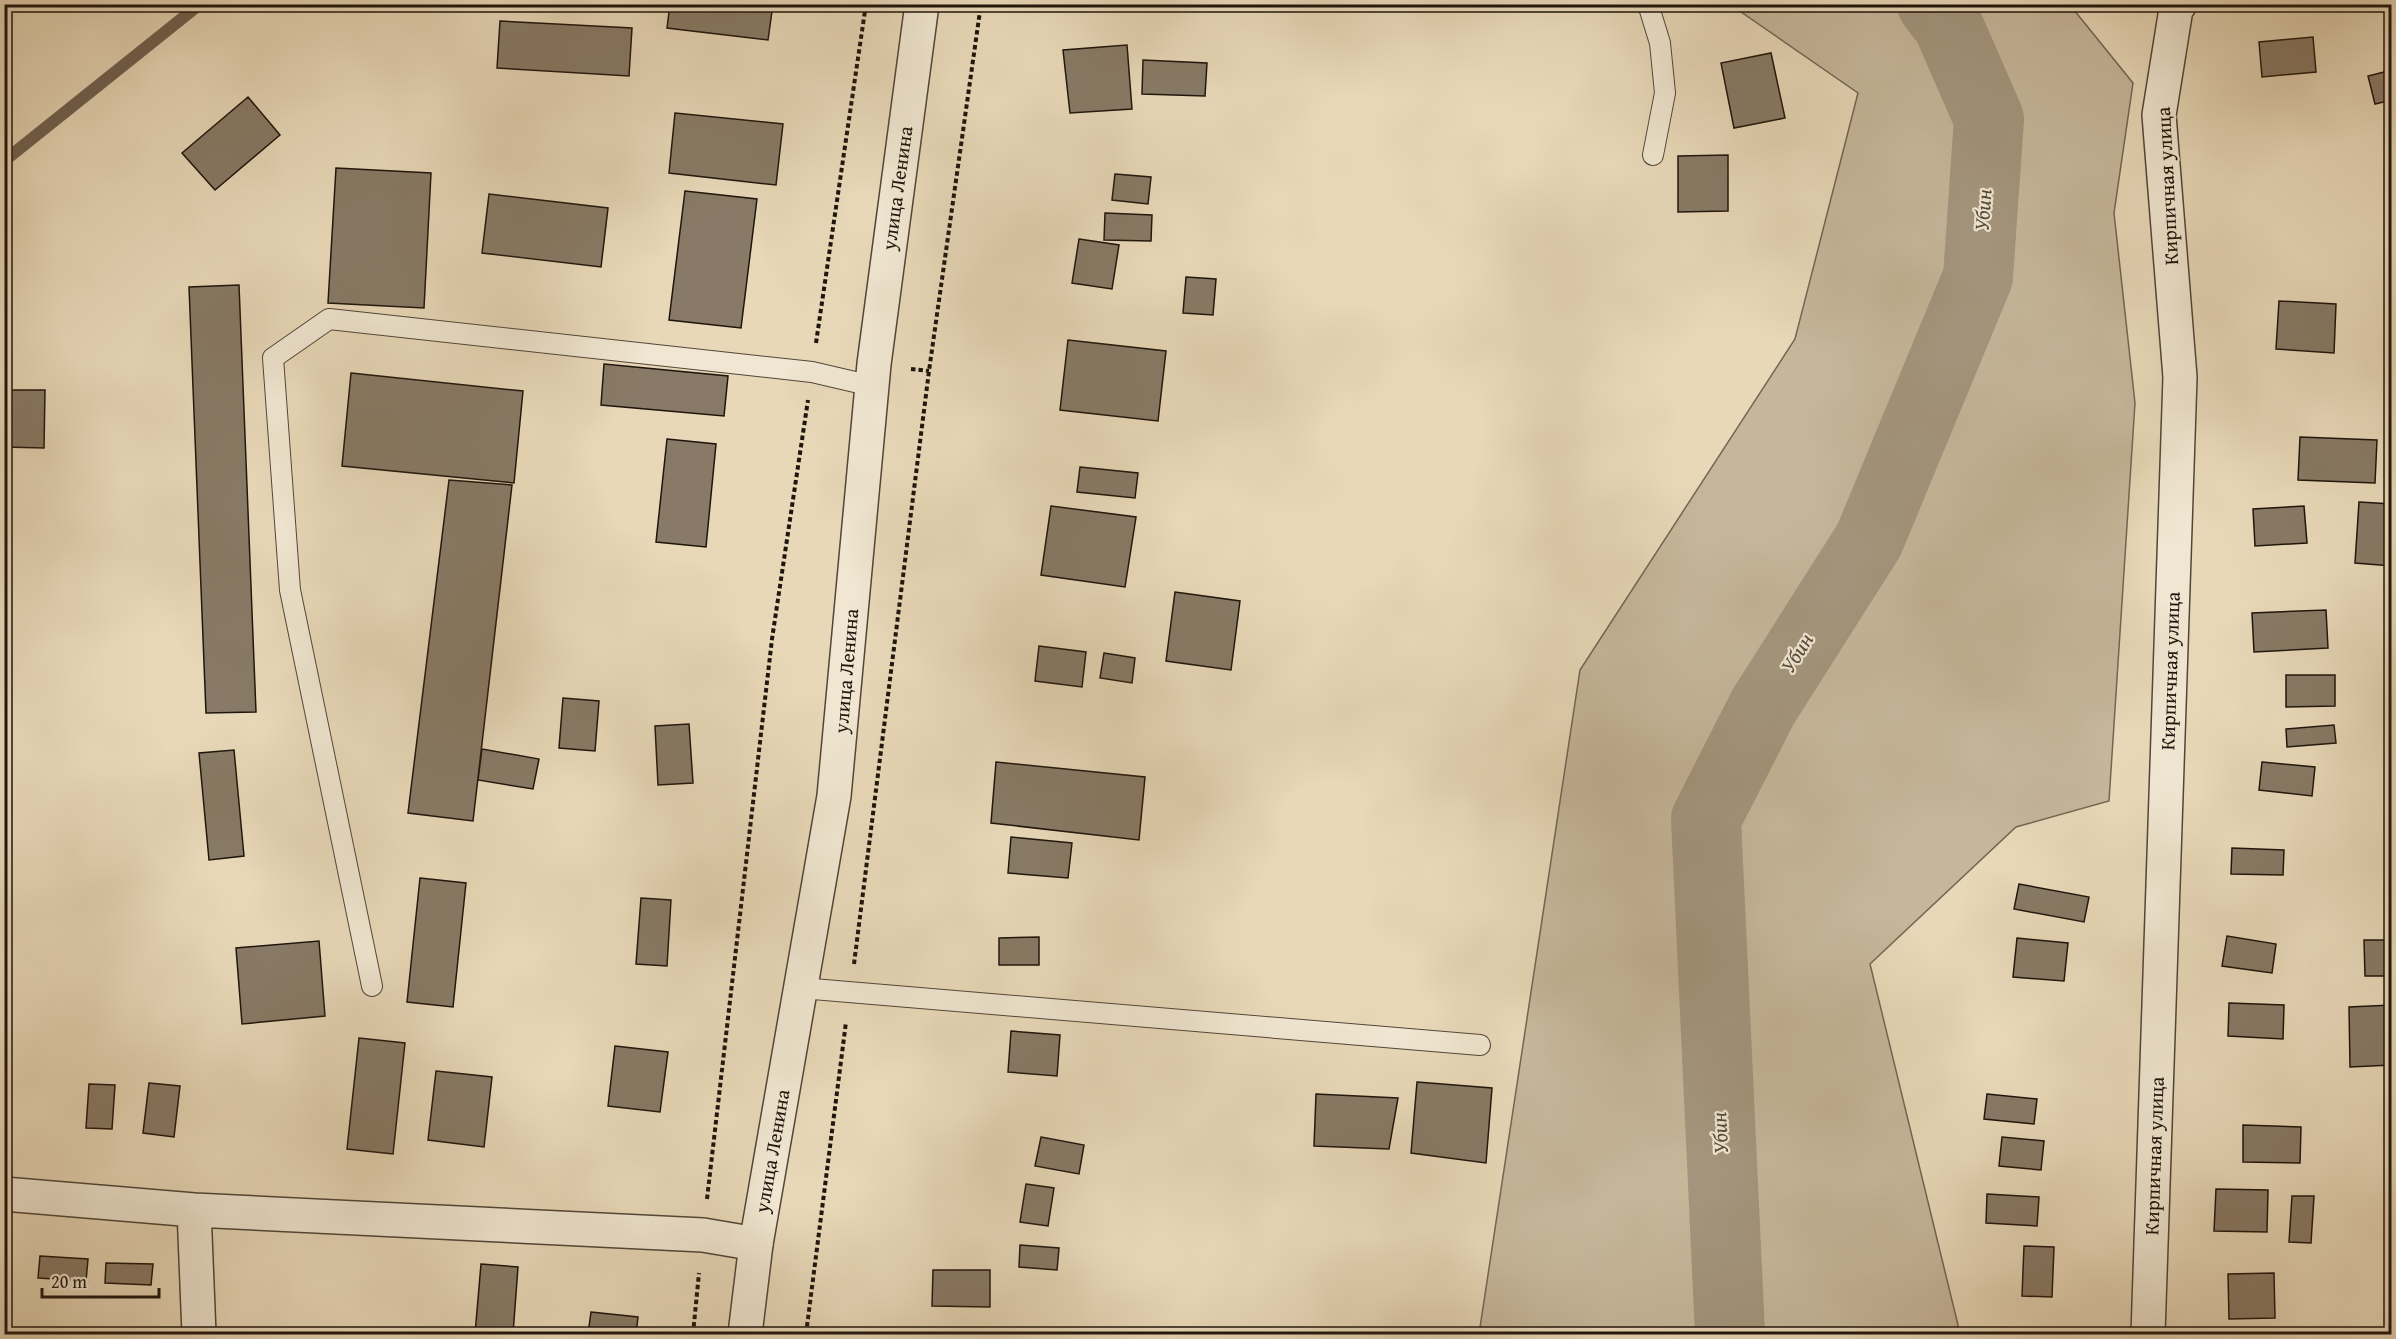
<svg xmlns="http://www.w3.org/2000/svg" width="2396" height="1339" font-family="'Gentium Book Plus',serif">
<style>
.green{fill:#c6b79b;stroke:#726654;stroke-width:1.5}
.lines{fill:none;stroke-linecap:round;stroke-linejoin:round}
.stream{stroke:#6f6251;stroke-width:12}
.river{stroke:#a4967e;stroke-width:70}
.building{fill:#887a66;stroke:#1f150d;stroke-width:1.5}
.service-casing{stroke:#514638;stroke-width:22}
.minor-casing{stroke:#514638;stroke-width:36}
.tertiary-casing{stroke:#514638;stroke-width:36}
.path{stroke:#1f150d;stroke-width:4;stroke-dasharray:4.5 3;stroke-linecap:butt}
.service{stroke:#f0e6d1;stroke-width:20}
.minor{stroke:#f0e6d1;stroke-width:33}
.tertiary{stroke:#f0e6d1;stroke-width:33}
.labels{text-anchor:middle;stroke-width:4.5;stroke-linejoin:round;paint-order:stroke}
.street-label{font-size:20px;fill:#1f150d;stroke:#f0e6d1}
.water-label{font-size:21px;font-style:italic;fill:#54493a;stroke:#f0e6d1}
</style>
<rect width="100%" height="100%" fill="#e8d8b8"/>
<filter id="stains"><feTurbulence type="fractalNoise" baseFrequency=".00333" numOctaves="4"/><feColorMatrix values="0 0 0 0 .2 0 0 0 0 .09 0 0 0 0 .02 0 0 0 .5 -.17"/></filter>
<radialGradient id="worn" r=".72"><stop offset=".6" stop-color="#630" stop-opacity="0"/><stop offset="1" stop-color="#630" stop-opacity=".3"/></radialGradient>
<!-- green -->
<path class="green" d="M1731 5H2070L2133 83 2114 213 2135 403 2109 801 2016 827 1870 964 1958 1325 1955 1334H1479L1580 670 1795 339 1858 93Z"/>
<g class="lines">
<!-- stream -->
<path class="stream" d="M4 161 200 4"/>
<!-- river -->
<path class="river" d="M1730 1334 1706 819 1763 707 1869 540 1978 277 1989 119 1948 25 1932 4"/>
</g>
<!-- building -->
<path class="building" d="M670 4H773L768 40 667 28Z
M500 21 632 28 629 76 497 68Z
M2313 37 2316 72 2262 77 2259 42Z
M1127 45 1132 109 1070 113 1063 50Z
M1771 53 1785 118 1734 128 1721 63Z
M1143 60 1207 63 1205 96 1142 94Z
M2392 70V100L2375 104 2368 76Z
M248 97 280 135 215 190 182 153Z
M675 113 783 124 776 185 669 173Z
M1728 155V211L1678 212V156Z
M336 168 431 173 424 308 328 303Z
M1115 174 1151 177 1148 204 1112 200Z
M685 191 757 199 741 328 669 320Z
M489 194 608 208 601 267 482 253Z
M1105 213 1152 215 1151 241 1104 240Z
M1079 239 1119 245 1112 289 1072 283Z
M1186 277 1216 279 1213 315 1183 313Z
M239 285 256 712 206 713 189 287Z
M2279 301 2336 304 2334 353 2276 349Z
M1068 340 1166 351 1158 421 1060 410Z
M604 364 728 376 724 416 601 405Z
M351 373 523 391 514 483 342 466Z
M4 390H45L44 448 4 447Z
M2300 437 2377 440 2375 483 2298 480Z
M667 439 716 444 706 547 656 542Z
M1080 467 1138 473 1135 498 1077 492Z
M449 480 512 485 473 821 408 813Z
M2359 502 2392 504V566L2355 563Z
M1051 506 1136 517 1125 587 1041 575Z
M2304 506 2307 543 2255 546 2253 509Z
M1175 592 1240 601 1231 670 1166 661Z
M2326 610 2328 648 2254 652 2252 613Z
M1039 646 1086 652 1082 687 1035 681Z
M1104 653 1135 658 1132 683 1100 678Z
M2286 675H2335V706L2286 707Z
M563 698 599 701 595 751 559 748Z
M689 724 693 783 658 785 655 726Z
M2334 725 2336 743 2287 747 2286 729Z
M482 749 539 759 533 789 478 780Z
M234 750 244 856 209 860 199 753Z
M996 762 1145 777 1139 840 991 823Z
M2262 762 2315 767 2312 796 2259 790Z
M4 835H10L7 879H4Z
M1011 837 1072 843 1068 878 1008 873Z
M2232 848 2284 850 2283 875 2231 874Z
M420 878 466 883 453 1007 407 1002Z
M2019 884 2089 897 2084 922 2014 909Z
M641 898 671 900 667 966 636 964Z
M2227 936 2276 944 2272 973 2222 966Z
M1039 937V965H999V938Z
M2017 938 2068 943 2064 981 2013 977Z
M2364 940H2392V976H2365Z
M319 941 325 1016 242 1024 236 948Z
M2229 1003 2284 1005 2283 1039 2228 1036Z
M2392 1005V1065L2350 1067 2349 1007Z
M1011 1031 1060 1035 1057 1076 1008 1072Z
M359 1038 405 1043 393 1154 347 1149Z
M615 1046 668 1052 660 1112 608 1106Z
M436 1071 492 1077 484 1147 428 1140Z
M1417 1082 1492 1088 1486 1163 1411 1153Z
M149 1083 180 1086 174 1137 143 1133Z
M89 1084 115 1085 112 1129 86 1128Z
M1316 1094 1398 1098 1389 1149 1314 1146Z
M1987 1094 2037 1099 2034 1124 1984 1119Z
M2243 1125 2301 1127 2300 1163 2243 1162Z
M1041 1137 1084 1145 1079 1174 1035 1166Z
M2002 1137 2044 1141 2041 1170 1999 1166Z
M1026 1184 1054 1188 1048 1226 1020 1222Z
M2216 1189 2268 1190 2267 1232 2214 1231Z
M1987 1194 2039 1197 2037 1226 1986 1223Z
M2292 1196H2314L2311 1243 2289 1242Z
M1020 1245 1059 1248 1057 1270 1019 1267Z
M2024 1246 2054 1247 2052 1297 2022 1296Z
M40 1256 88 1259 86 1281 38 1278Z
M106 1263 153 1264 151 1285 105 1283Z
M481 1264 518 1267 513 1334H475Z
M933 1270H990V1307L932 1306Z
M2274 1273 2275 1318 2229 1319 2228 1274Z
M591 1312 638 1317 636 1334H588Z
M966 1329 989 1330V1334H966Z"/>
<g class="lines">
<!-- service casing -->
<g class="service-casing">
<path id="service" d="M1648 4 1660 43 1665 93 1653 155
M372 986 290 590 273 358 329 319 812 372 872 386
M801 988 1480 1045"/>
</g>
<!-- minor casing -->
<g class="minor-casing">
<path id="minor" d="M4 1194 194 1210 703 1235 756 1244
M194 1210 199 1334
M2148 1334 2180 377 2159 115 2176 9 2180 4"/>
</g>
<!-- tertiary casing -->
<g class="tertiary-casing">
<path id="tertiary" d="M745 1334 756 1244 834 796 874 364 922 4"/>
</g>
<!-- path -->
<path class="path" d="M816 343 866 4
M911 369 929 371
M854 964 929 371 981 4
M707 1199 772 639 808 400
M693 1334 699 1273
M806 1334 846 1022"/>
<!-- service -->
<use href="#service" class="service"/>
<!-- minor -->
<use href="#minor" class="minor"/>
<!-- tertiary -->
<use href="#tertiary" class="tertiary"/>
</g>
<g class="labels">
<!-- street labels -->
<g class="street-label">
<text transform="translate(2167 186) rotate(-93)" y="7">Кирпичная улица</text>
<text transform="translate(897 188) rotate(-82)" y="7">улица Ленина</text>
<text transform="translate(846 671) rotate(-85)" y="7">улица Ленина</text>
<text transform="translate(2170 671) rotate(-88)" y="7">Кирпичная улица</text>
<text transform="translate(772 1151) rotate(-80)" y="7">улица Ленина</text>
<text transform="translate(2154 1156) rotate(-88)" y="7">Кирпичная улица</text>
</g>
<!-- water labels -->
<g class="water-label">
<text transform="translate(1983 210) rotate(-86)" y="7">Убин</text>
<text transform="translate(1797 653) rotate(-58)" y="7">Убин</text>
<text transform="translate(1720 1133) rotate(-93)" y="7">Убин</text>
</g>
</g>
<!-- margin -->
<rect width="2396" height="1339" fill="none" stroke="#e8d8b8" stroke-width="24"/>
<rect x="6" y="6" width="2384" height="1327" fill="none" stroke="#1f150d" stroke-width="3"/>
<rect x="12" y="12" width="2372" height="1315" fill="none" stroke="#1f150d" stroke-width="1.5"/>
<!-- scale -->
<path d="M42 1288v9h117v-9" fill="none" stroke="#1f150d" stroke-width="3"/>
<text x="51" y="1288" font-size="18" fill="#1f150d" stroke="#f0e6d1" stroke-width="4.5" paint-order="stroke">20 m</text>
<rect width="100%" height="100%" filter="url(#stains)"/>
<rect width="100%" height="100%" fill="url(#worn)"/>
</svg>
